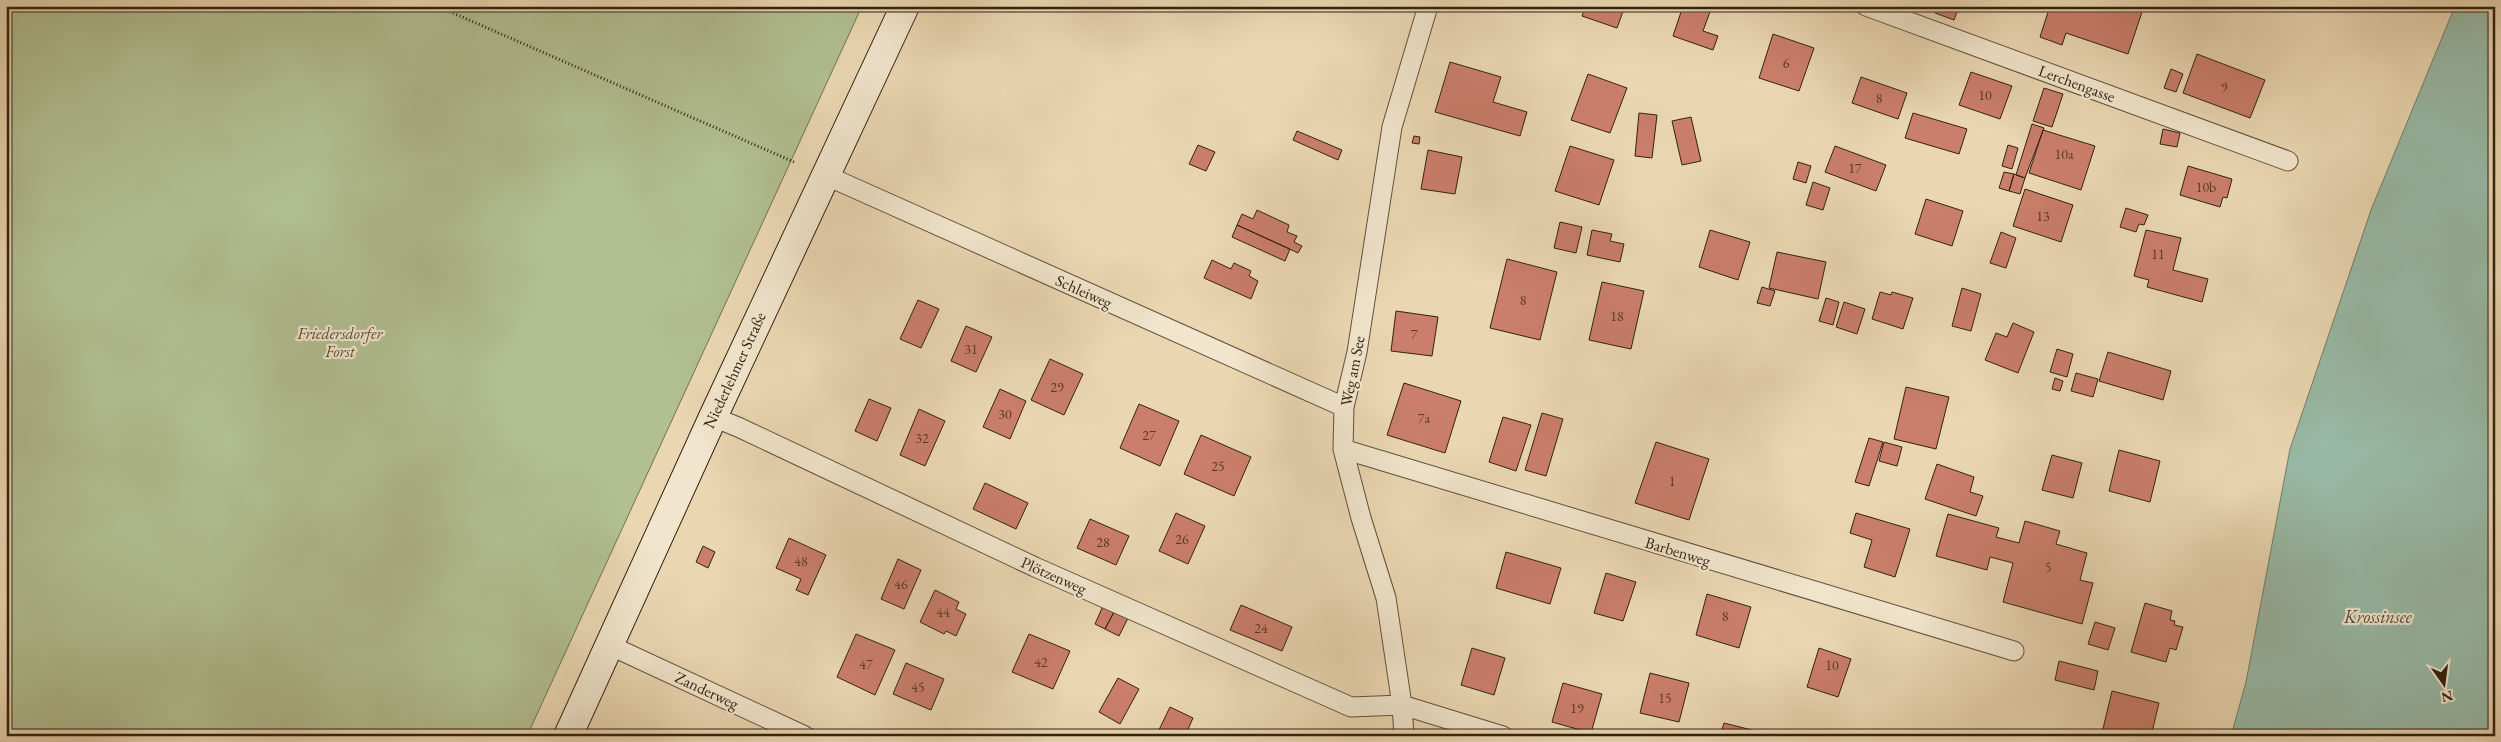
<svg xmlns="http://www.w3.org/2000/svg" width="2501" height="742" font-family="'EB Garamond',serif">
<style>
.green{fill:#b1bf91;stroke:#717052}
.water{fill:#98baa7;stroke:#6f7d6b}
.building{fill:#ca7e6b;stroke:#312212}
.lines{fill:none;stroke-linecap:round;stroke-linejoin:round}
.service-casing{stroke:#5f4f3a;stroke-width:21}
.secondary-casing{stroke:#312212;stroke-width:30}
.path{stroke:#312212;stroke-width:3;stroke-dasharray:1 2.5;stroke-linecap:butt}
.service{stroke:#f1e5cd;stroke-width:19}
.secondary{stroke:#f1e5cd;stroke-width:28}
.labels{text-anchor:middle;stroke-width:4.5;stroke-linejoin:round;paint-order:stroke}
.number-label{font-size:14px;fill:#573928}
.street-label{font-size:16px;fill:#312212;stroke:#f1e5cd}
.park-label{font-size:16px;font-style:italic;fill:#514932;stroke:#f1e5cd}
.water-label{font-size:18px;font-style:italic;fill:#50503f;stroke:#f1e5cd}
</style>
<rect width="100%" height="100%" fill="#ead7b2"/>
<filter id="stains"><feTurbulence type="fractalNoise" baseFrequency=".004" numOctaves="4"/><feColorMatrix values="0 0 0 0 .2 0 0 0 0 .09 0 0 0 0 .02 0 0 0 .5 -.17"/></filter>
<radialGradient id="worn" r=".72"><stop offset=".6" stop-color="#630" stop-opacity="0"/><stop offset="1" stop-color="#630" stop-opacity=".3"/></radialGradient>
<!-- green -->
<path class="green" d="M6 6H862L527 736H6Z"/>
<!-- water -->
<path class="water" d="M2455 6H2495V736H2231L2246 682 2290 449 2371 210Z"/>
<!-- building -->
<path class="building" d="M1586 6H1625L1617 28 1582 16Z
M1683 6 1711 9 1703 31 1718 36 1713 50 1673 36Z
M1938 6H1959L1954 20 1935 13Z
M2050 6H2135L2143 9 2128 54 2066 33 2062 45 2040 37Z
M1773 34 1814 48 1799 91 1759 78Z
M2197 54 2265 80 2250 118 2183 93Z
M1450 62 1501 77 1493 102 1527 112 1520 136 1435 112Z
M2171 69 2183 74 2176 92 2164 88Z
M1971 72 2012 86 2000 119 1959 105Z
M1588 74 1627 88 1610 133 1571 120Z
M1861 77 1907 93 1898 119 1852 103Z
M2044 88 2063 94 2052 127 2033 121Z
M1639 113 1657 115 1652 158 1635 156Z
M1913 113 1967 129 1959 154 1905 138Z
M1691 117 1701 161 1682 165 1672 121Z
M2032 124 2044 128 2025 178 2016 175Z
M2163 129 2180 133 2177 147 2160 144Z
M2043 130 2095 146 2081 190 2029 173Z
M1297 131 1342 150 1338 160 1293 140Z
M1414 136 1420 137 1419 144 1412 143Z
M1198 145 1215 152 1206 171 1189 164Z
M2008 145 2018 148 2012 169 2002 166Z
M1570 146 1614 160 1599 205 1555 191Z
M1835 146 1886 165 1876 191 1825 172Z
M1428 150 1462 157 1455 194 1421 189Z
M1798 162 1811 166 1806 183 1793 179Z
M2188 166 2232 179 2227 198 2223 197 2220 207 2180 195Z
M2004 172 2014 174 2009 191 1999 188Z
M2014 174 2025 178 2020 194 2009 191Z
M1813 182 1830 188 1823 210 1806 205Z
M2025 189 2073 205 2061 242 2013 226Z
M1926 199 1963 211 1952 246 1915 234Z
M2126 208 2148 215 2144 225 2139 224 2136 232 2120 227Z
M1257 210 1289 225 1287 232 1297 236 1294 242 1302 246 1298 253 1237 225 1242 214 1253 219Z
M1560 222 1582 227 1576 253 1554 248Z
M1237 225 1290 249 1285 261 1232 237Z
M1592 230 1612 234 1610 241 1624 244 1620 262 1587 255Z
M1710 230 1750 242 1738 280 1699 267Z
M2146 230 2181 238 2173 270 2208 279 2202 302 2147 287 2149 280 2134 276Z
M2001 232 2016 238 2006 268 1990 263Z
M1777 252 1826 262 1818 299 1769 288Z
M1507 259 1557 272 1540 340 1490 328Z
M1212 260 1231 269 1234 263 1251 271 1249 276 1258 281 1251 299 1204 278Z
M1602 282 1644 291 1631 349 1589 340Z
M1762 287 1775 291 1770 306 1757 303Z
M1962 288 1981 294 1971 331 1952 326Z
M1880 292 1891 295 1892 292 1913 298 1903 329 1872 319Z
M1826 298 1839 302 1833 325 1819 321Z
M918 300 939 309 921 348 900 339Z
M1844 302 1865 309 1857 334 1836 327Z
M1396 311 1438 317 1432 356 1391 351Z
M2013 323 2034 332 2018 373 1985 360 1996 333 2007 337Z
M966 326 992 337 976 372 951 361Z
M2057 349 2073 354 2067 377 2050 372Z
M2108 352 2171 371 2163 400 2099 381Z
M1050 359 1083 374 1064 415 1031 400Z
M2076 373 2098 379 2093 397 2071 391Z
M2055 378 2063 381 2060 391 2052 389Z
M1404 383 1461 401 1445 453 1387 435Z
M1906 387 1949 397 1936 449 1894 439Z
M1000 389 1026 401 1010 439 983 427Z
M869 399 891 408 877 441 855 431Z
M1139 404 1179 421 1160 466 1120 448Z
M919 409 945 421 925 466 900 455Z
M1542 413 1563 419 1546 476 1525 470Z
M1503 417 1531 425 1516 471 1489 462Z
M1201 435 1251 457 1234 496 1184 474Z
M1869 438 1883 442 1869 486 1855 482Z
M1656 442 1709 459 1689 520 1635 503Z
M1884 442 1902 447 1897 466 1879 461Z
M2119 450 2160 461 2150 502 2109 491Z
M2052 455 2082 463 2073 498 2042 490Z
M1937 464 1974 477 1970 492 1983 496 1976 516 1925 499Z
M985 483 1028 503 1016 529 973 509Z
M1176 513 1205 526 1188 564 1159 551Z
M1856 513 1910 529 1895 577 1864 567 1872 540 1850 533Z
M1948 514 1999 528 1996 537 2019 543 2025 521 2060 531 2056 544 2087 553 2080 580 2093 583 2082 624 2003 602 2013 563 1990 557 1987 570 1936 556Z
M1090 519 1129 536 1116 565 1077 548Z
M789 538 826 555 808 595 796 590 801 579 776 568Z
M703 546 715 552 708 568 696 562Z
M1506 552 1561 568 1550 604 1496 588Z
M898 559 921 570 904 609 881 599Z
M1606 573 1636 582 1623 621 1594 613Z
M935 590 959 602 956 609 966 614 956 636 946 631 944 634 920 622Z
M1707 594 1751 607 1739 648 1696 635Z
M2145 603 2172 611 2170 620 2175 621 2174 625 2183 627 2176 650 2170 648 2166 662 2131 652Z
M1241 605 1292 627 1282 651 1230 630Z
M1103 606 1114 612 1105 629 1095 624Z
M1114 612 1128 618 1119 636 1105 629Z
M2095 622 2115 628 2108 650 2088 644Z
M856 634 895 650 875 695 837 677Z
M1029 634 1070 651 1053 689 1012 672Z
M1472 648 1505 658 1494 695 1461 685Z
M1819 648 1851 659 1838 697 1807 687Z
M2059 661 2098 671 2094 690 2055 680Z
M906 663 944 679 931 710 893 694Z
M1650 673 1689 683 1679 722 1640 713Z
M1118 678 1139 689 1120 724 1099 712Z
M1563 683 1602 694 1591 733 1552 722Z
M2112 691 2159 703 2151 736H2113L2102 733Z
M1170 707 1193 718 1185 736H1156Z
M1724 723 1764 733 1763 736H1720Z"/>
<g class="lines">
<!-- service casing -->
<g class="service-casing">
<path id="service" d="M1866 6 2288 161
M825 175 1344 407
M713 417 738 427 1035 567 1351 707 1402 705 1503 736
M1343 449 2014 651
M609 645 805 736
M1404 736 1402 705 1386 598 1361 518 1343 449 1344 407 1357 352 1392 127 1428 6"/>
</g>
<!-- secondary casing -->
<g class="secondary-casing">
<path id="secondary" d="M568 736 713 417 905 6"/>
</g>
<!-- path -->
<path class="path" d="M437 6 794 162"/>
<!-- service -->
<use href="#service" class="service"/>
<!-- secondary -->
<use href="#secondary" class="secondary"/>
</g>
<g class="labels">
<!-- number labels -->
<g class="number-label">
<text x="1786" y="68">6</text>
<text x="2224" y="92">9</text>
<text x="1985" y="100">10</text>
<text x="1879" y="103">8</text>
<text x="2064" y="159">10a</text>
<text x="1855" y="173">17</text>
<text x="2206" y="192">10b</text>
<text x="2043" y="221">13</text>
<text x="2158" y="259">11</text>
<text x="1523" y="305">8</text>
<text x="1617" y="321">18</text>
<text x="1414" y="339">7</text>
<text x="971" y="354">31</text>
<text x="1057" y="392">29</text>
<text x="1005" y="419">30</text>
<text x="1424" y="423">7a</text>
<text x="1149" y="440">27</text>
<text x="922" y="443">32</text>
<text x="1218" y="471">25</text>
<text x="1672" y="486">1</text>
<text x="1182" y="544">26</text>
<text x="1103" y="547">28</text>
<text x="801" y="566">48</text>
<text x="2048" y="572">5</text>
<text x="901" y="589">46</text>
<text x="943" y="617">44</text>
<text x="1725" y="621">8</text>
<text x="1261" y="633">24</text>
<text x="1041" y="667">42</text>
<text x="866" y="669">47</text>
<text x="1832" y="670">10</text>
<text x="918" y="692">45</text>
<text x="1665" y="703">15</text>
<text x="1577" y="713">19</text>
</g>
<!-- street labels -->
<g class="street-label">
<text transform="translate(2077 83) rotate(20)" y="6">Lerchengasse</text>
<text transform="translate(1084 291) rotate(24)" y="6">Schleiweg</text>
<text transform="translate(734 370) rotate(-65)" y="6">Niederlehmer Straße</text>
<text transform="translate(1352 371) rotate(-79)" y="6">Weg am See</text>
<text transform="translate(1678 551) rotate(17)" y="6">Barbenweg</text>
<text transform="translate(1054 575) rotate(24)" y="6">Plötzenweg</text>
<text transform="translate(707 690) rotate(25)" y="6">Zanderweg</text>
</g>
<!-- park labels -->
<g class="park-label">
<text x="340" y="339">Friedersdorfer<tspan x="340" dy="18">Forst</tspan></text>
</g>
<!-- water labels -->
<g class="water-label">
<text x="2378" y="623">Krossinsee</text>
</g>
</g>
<!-- margin -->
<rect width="2501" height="742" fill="none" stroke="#ead7b2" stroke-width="25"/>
<rect x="8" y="8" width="2486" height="727" fill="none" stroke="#312212" stroke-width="2.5"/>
<rect x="12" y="12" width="2476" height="717" fill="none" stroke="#312212"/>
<!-- north arrow -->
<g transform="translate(2444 684) rotate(166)" stroke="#f1e5cd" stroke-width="4" paint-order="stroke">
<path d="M0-4L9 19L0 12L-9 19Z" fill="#312212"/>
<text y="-8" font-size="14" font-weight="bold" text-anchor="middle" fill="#312212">N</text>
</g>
<rect width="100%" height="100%" filter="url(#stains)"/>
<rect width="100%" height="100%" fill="url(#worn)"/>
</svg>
